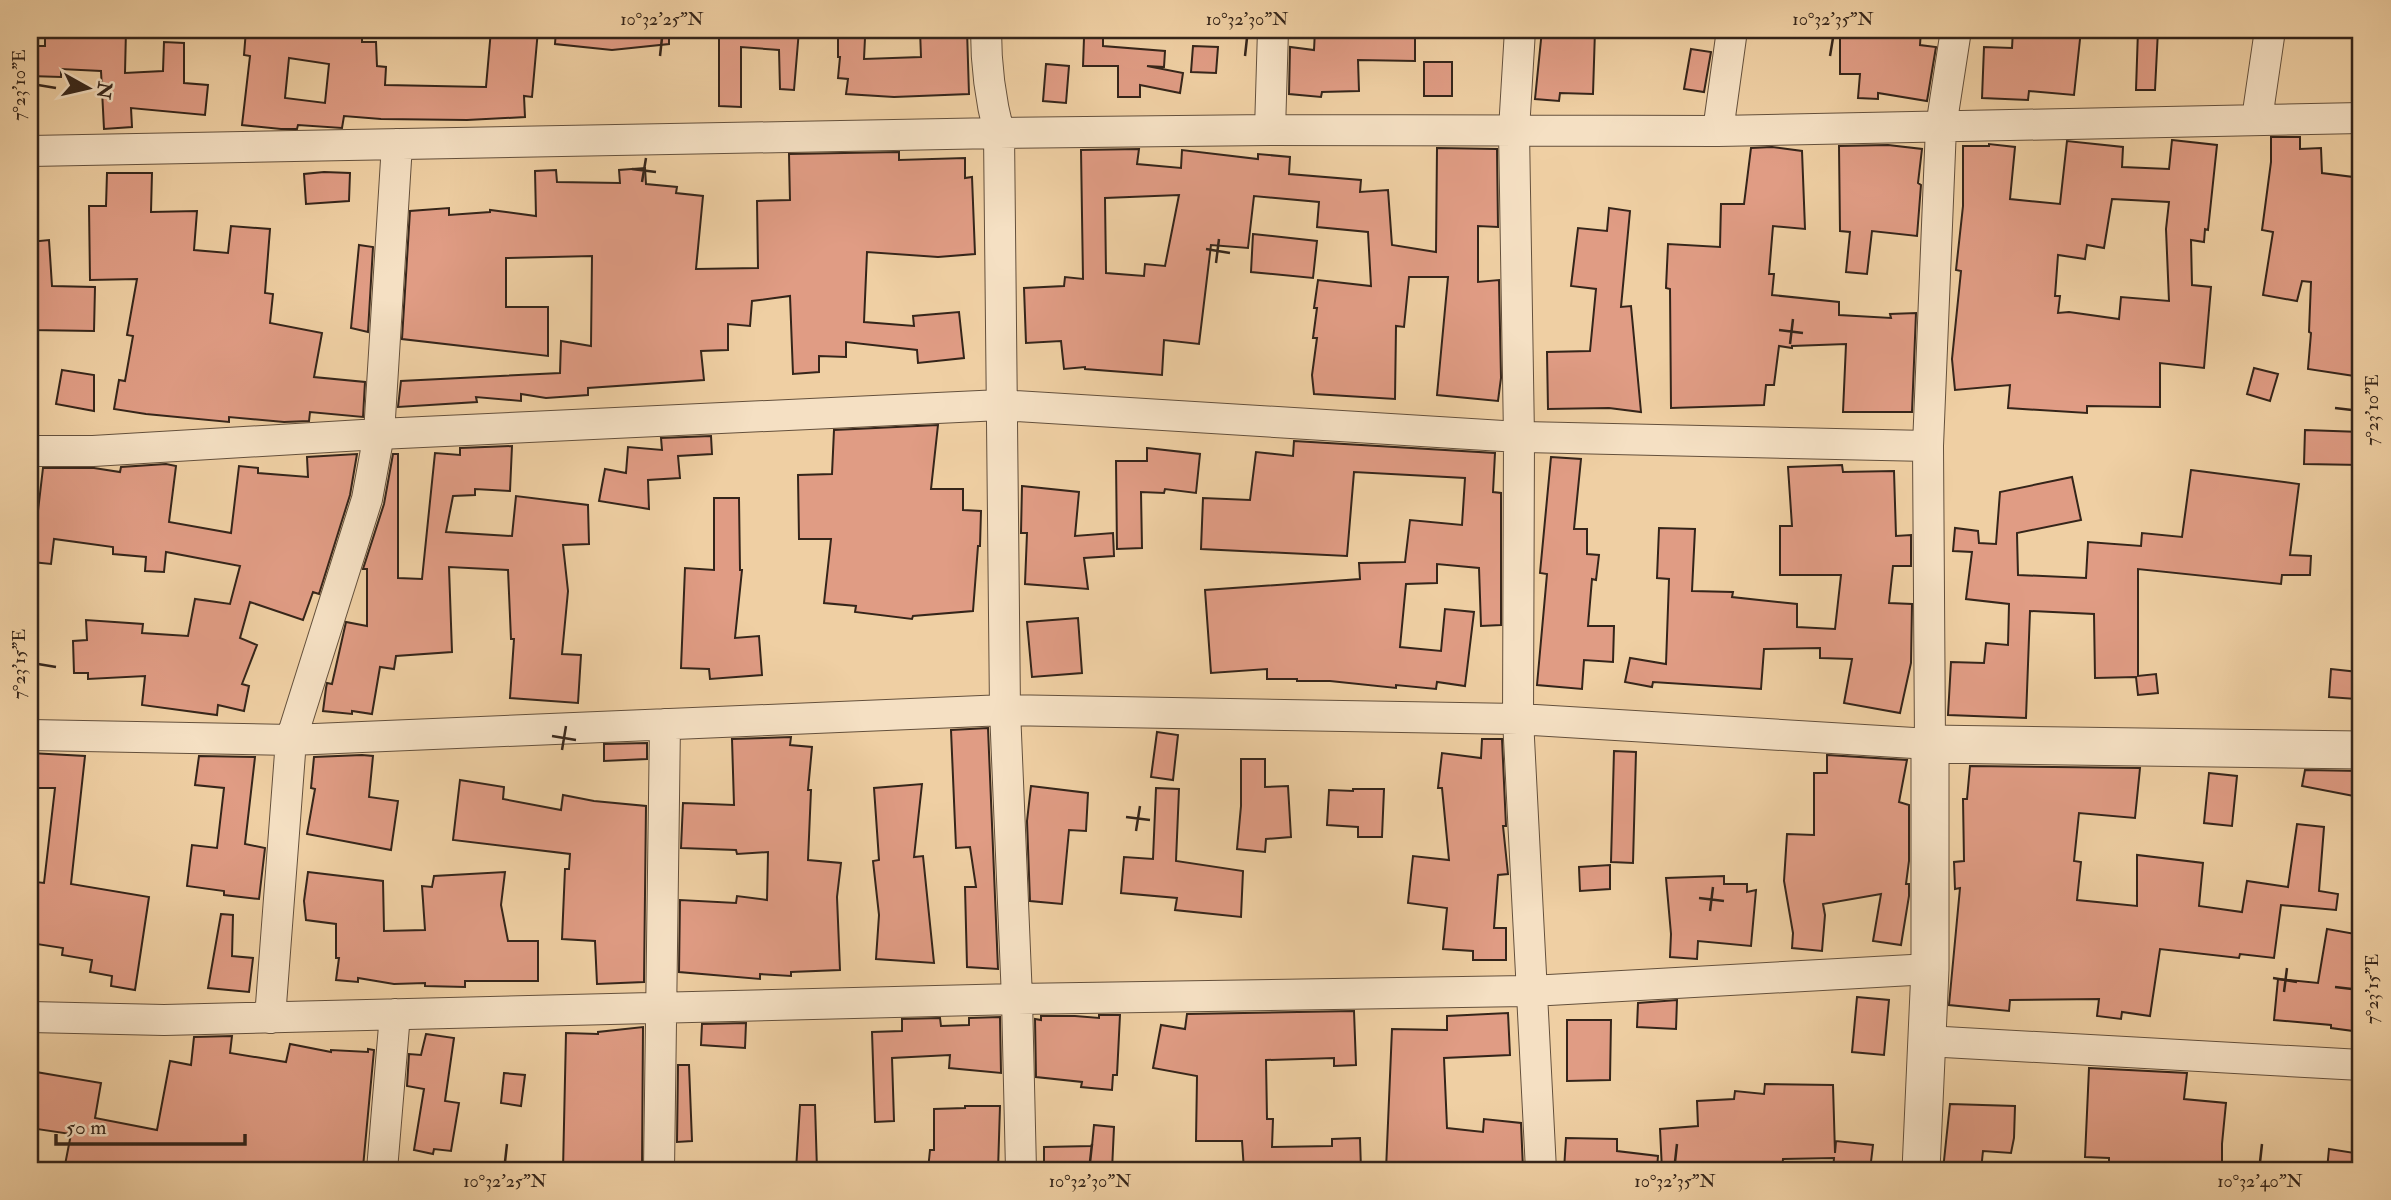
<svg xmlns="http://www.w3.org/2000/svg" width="2391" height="1200" font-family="'IM FELL Double Pica',serif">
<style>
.building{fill:#e09c84;stroke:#35251a;stroke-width:2;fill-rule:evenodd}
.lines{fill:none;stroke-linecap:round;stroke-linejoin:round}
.minor-casing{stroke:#64503c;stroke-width:32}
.tertiary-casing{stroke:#64503c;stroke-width:39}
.minor{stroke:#f5e0c3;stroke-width:30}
.tertiary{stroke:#f5e0c3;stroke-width:37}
.ticks{fill:none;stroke:#35251a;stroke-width:2.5}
.neatline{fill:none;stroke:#35251a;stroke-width:2.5}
.ticks-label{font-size:18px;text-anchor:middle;fill:#35251a}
</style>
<rect width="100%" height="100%" fill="#efcfa3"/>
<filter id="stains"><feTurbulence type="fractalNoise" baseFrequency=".00286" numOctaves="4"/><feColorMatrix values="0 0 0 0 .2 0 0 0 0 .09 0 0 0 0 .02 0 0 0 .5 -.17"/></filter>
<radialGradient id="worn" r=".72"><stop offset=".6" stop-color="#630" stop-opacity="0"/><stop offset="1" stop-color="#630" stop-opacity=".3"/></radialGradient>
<!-- building -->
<path class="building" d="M45 30H126L125 73 163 71 164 42 184 43V83L208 85 205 115 131 108 132 127 104 129 101 71 61 69V77L30 76V46H45Z
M246 30H362V42H376L377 66 386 67 385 85 486 87 491 30H538L532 97 524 96 525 117 467 120 381 119 344 116 342 128 298 125 297 129H281L242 125 250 56 244 55ZM289 58 329 64 325 103 285 98Z
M556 30H669V44L612 50 555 44Z
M719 30H799L794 90 780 89 779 50 741 47V107L719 106Z
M920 30H967L969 94 894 97 846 94 848 79 838 78 840 57H838V38H865L864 59 921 57Z
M1315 30H1347L1346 35 1415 36V61L1358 60 1359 91 1322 92 1321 97 1289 94 1290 47 1314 50Z
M1542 30H1595L1593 94 1560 93 1559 101 1535 99Z
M1840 30H1921L1920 45 1936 47 1927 101 1878 93V99L1858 98 1860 74H1840Z
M2013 30H2081L2074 95 2029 91 2028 100 1982 98 1984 47 2012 48Z
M2138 30H2158L2155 90H2136Z
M1084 38H1103V46L1165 51 1164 67 1147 66 1183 73 1180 93 1140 85V97H1118V66H1083Z
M1193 46 1218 47 1216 73 1191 72Z
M1691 49 1711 52 1704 92 1684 89Z
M1424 62H1452V96H1424Z
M1046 64 1069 66 1066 103 1043 101Z
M2271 137H2300V149L2321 148 2322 173 2361 178V377L2308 369 2311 333 2309 332 2311 282 2302 281 2297 301 2263 295 2273 232 2262 230 2271 162Z
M2172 140 2217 145 2208 230 2205 229 2204 242 2191 240 2192 285 2211 287 2204 368 2160 363V407L2087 406V413L2008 408 2010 385 1955 390 1952 359 1961 271 1956 270 1963 206V146H1989V144L2015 147 2010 199 2060 204 2067 141 2123 147 2122 167 2169 169ZM2112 199 2169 202 2166 229 2169 301 2121 297 2119 319 2069 312 2058 313 2060 296H2055L2058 255 2085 259 2087 245 2104 248Z
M1888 145 1922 149 1918 183 1921 185 1917 236 1872 231 1867 274 1846 272 1850 232 1840 231 1839 146Z
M1772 147 1802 151 1805 229 1773 226 1769 274H1774L1772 295 1839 302V315L1891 318 1890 314 1916 313 1912 412H1843L1846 344 1792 346V348L1779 346 1774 385H1766L1764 405 1671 408 1670 289 1666 288 1668 244 1720 247 1721 204H1744L1751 148Z
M1437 148 1497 149 1498 227 1478 226V282L1499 280 1501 378 1498 401 1437 395 1448 277H1409L1404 327 1396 326 1395 399 1314 394 1312 375 1317 338H1313L1317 308H1314L1318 280 1371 286 1368 232 1317 227 1319 202 1254 196 1248 248 1211 245 1199 344 1164 340 1162 375 1085 369V367L1064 369 1061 341 1026 343 1024 288 1064 286 1065 277 1083 279 1081 150 1139 149 1137 164 1181 168 1182 150 1258 159V154L1290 157 1289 174 1361 180 1360 192 1388 190 1392 245 1436 252ZM1179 195 1165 266 1145 264 1144 276 1106 273 1105 198Z
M899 152V160L965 158V178L972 177 975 254 938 257 867 252 864 322 914 326 913 316 959 312 964 358 918 363 917 350 846 342V357L819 356V372L793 374 790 296 752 301 750 326 728 324V350L701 351 704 380 588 388V395L546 398 521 394V401L476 397 477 402 398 407 401 381 560 373 561 341 591 346 592 256 506 258V307H548V356L402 339 410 211 449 208V215L490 212V210L536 216 535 171 556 170 557 182 620 183 619 170 645 168 646 184 677 187 676 193 703 196 696 269 758 268 757 201 790 200 789 154Z
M324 172 350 173 349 201 306 204 304 174Z
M107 173H152L151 212 197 211 194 250 228 253 231 226 270 229 265 293 273 294 270 323 322 333 314 377 365 382 363 417 310 412 309 421 284 422 229 417V422L146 414 114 409 119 380 125 381 133 336 127 335 137 279 90 280 89 206H106Z
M1609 208 1630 211 1621 307 1631 306 1641 412 1609 408 1548 409 1547 352 1590 351 1596 289 1571 286 1578 228 1607 231Z
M1253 234 1317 241 1313 278 1251 272Z
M49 240 52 286 95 287 94 331 30 330V242Z
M359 245 373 247 368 332 351 328Z
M2254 368 2278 374 2270 401 2247 394Z
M62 370 94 375V411L56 404Z
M938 425 931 489H963V510L981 511 980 546H978L973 611 913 616 912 619 855 612 856 606 824 603 831 539H799L798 475 832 474 834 430Z
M2305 430 2361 432V465L2304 464Z
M711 436 712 454 678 456 680 478 648 480 649 509 599 501 605 469 626 473 628 447 662 450 661 438Z
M1294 441 1495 453 1493 492 1501 493V625L1481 626 1479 568 1437 564V583L1406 584 1400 647 1441 651 1445 609 1474 612 1465 686 1437 682 1436 689 1396 685V688L1330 681H1297V679H1267V669L1211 673 1205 590 1360 579 1359 563 1405 562 1410 520 1462 525 1465 478 1354 472 1347 556 1201 549 1203 498 1250 500 1256 452 1293 456Z
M512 446 510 491 475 489V495L453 496 446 532 512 536 516 496 588 505 589 544 563 545 568 591 562 654 581 655 578 703 510 698 514 639H511L508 570 449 567 452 652 396 656 394 669 380 667 372 714 352 711V714L323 711 326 688 327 683 332 684 346 622 367 626V569H363L384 504 393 454H398V578L422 579 435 453 460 455V448Z
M1147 448 1200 454 1196 493 1165 489 1164 493 1141 492 1142 548 1117 549 1116 461H1147Z
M357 454 350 495 319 594 313 592 303 620 250 602 240 638 257 645 242 684 249 686 244 711 218 705 217 715 142 705 145 676 88 679V673H74L73 641 87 640 86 620 143 624 142 633 188 636 195 599 230 604 240 566 166 552 164 572 145 571 146 557 113 554V547L54 539 51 564 32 562 43 468H94L120 472 121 467 166 464 176 466 169 522 231 533 239 466 258 468V473L308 477 307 457Z
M1551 457 1581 459 1574 529H1587V554L1599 555 1596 580 1592 579 1588 626H1614L1613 662 1584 660 1582 689 1537 685 1547 574 1540 573Z
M1842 465 1843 472 1894 471 1896 536 1911 535V566H1893L1889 603 1912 604 1911 663 1900 713 1844 703 1852 659 1820 658V648L1764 649 1761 689 1653 682 1652 687 1625 682 1630 658 1666 664 1669 579 1657 578 1659 528 1695 529 1692 591 1733 592 1732 597 1797 604V627L1835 629 1841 575H1780V526H1792L1788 467Z
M2191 470 2299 484 2290 555 2311 556 2310 575H2282L2281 584 2138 569V676L2156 674 2158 693 2138 695 2136 677 2095 678 2094 614 2030 611 2026 718 1948 715 1951 662 1984 663 1986 643 2008 645 2009 604 1966 599 1972 552 1953 551 1955 528 1978 531 1979 543 1996 544 2000 492 2072 477 2081 520 2017 533 2018 575 2086 578 2088 542 2141 546 2142 533 2182 537Z
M1022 486 1079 492 1075 536 1113 533 1114 556 1084 558 1088 589 1025 584 1027 533H1021Z
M714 498H739L740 570H742L735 638 759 636 762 675 710 679 709 669 681 668 685 568 714 570Z
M1078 618 1082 673 1032 677 1027 622Z
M2331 669 2358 672 2356 699 2329 697Z
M988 728 998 969 967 967 965 887H976L970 847 956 848 951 730Z
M1157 732 1178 735 1173 780 1151 777Z
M791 737 790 745 812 747 808 790H811L808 860 841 863 837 897 840 970 791 972V976L760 974V979L679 972 680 900 736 903 737 896 767 900 768 852 737 854 736 850 681 848 683 803 734 805 732 739Z
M1482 739H1502L1506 826H1503L1508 874 1498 875 1494 928H1506V960H1473V951L1443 949 1447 908 1408 903 1413 856 1449 860 1442 788H1438L1442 753 1481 758Z
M647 743V759L604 761V744Z
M1614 751 1636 752 1633 863 1611 862Z
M30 753 85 756 71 884 149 897 135 990 111 986 112 976 90 972 92 960 62 955 63 948 30 943V921L36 882 44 883 55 788H30Z
M362 755 373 756 369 797 398 801 391 850 307 834 315 789 311 788 314 757Z
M1827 755 1907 760 1899 802 1909 805V861L1906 884H1909V896L1901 945 1873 941 1881 894 1823 904 1825 915 1822 951 1792 948 1793 933 1784 881 1787 834 1814 835V773H1827Z
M199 756 255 757 245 844 265 848 259 899 224 895V891L187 886 192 845 217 848 224 788 195 785Z
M1241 759H1265V787L1288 786 1291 837 1266 839 1265 852 1237 849 1241 806Z
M1970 766 2140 768 2135 818 2079 813 2074 861 2081 862 2077 900 2137 906V855L2203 863 2199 906 2242 912 2247 881 2288 887 2297 824 2324 827 2319 891 2338 894 2336 910 2281 905 2274 958 2240 954 2239 958 2160 949 2150 1016 2122 1012 2121 1019 2097 1016 2099 999 2010 1000 2009 1011 1949 1005 1960 888 1955 889 1954 862 1964 861 1963 799H1967Z
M2305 770 2361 771 2359 797 2302 786Z
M2209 773 2237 776 2232 826 2204 823Z
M460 780 504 787 503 799 561 810 563 795 594 801 646 806 644 982 597 984 595 941 562 939 565 869H569L570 854 453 840Z
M922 784 914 857 923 856 934 963 876 959 879 915 873 861 879 860 874 788Z
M1031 786 1088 793 1086 831 1069 830 1062 904 1030 901 1027 821Z
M1156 788 1179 789 1176 861 1243 871 1241 917 1175 910 1177 898 1121 893 1124 857 1153 859Z
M1353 789H1384L1382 837H1358V827L1327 825 1329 790 1353 791Z
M1610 865V889L1580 891 1579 867Z
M308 872 383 881 384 931 425 930 422 886 432 887 434 876 505 872 501 905 508 941H538V981H465V987L425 986V983L394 984 358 978V982L336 980 339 958H336V924L306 920 304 901Z
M1724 876V884H1747V892L1756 890 1751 946 1698 941 1697 959 1670 957 1671 934 1666 878Z
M221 914 233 915 232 956 253 958 249 992 208 988Z
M2327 929 2361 935V955L2357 976 2361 977V1032L2331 1028V1025L2274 1020 2278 979 2318 983Z
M1857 997 1889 1000 1884 1055 1852 1052Z
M1677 1000 1676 1029 1637 1027 1638 1003Z
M1354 1011 1356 1065 1334 1066V1058L1266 1060 1267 1119H1273L1272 1147 1332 1146V1139L1360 1138 1361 1170H1244L1242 1141H1196L1197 1076 1153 1068 1161 1025 1185 1029 1187 1014Z
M1508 1013 1510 1055 1444 1058 1447 1128 1483 1132 1484 1119 1521 1123 1523 1169 1473 1164V1170H1386L1392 1029 1447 1030V1016Z
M1099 1015H1120L1117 1075H1113L1112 1090 1081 1087 1082 1082 1036 1077 1035 1019 1041 1020V1016H1075L1099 1018Z
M1000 1017 1001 1073 949 1068 950 1055 892 1058 894 1121 875 1122 872 1032 902 1031V1019L940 1018 941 1026 969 1025V1018Z
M1567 1020H1611L1610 1080 1567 1081Z
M746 1023 745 1048 701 1045 702 1024Z
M643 1027 642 1170H563L566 1033 598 1034V1032Z
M426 1034 454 1038 445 1101 459 1103 451 1151 434 1149 433 1154 414 1150 424 1089 407 1086 409 1054 421 1055Z
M232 1036 230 1053 286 1062 290 1044 331 1052V1050L368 1052V1049L374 1050 363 1167 339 1163 338 1170H64L71 1134 30 1128V1071L101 1083 95 1118 157 1130 170 1061 191 1065 194 1037Z
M678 1065H689L692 1141 677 1142Z
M2089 1068 2187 1073 2184 1099 2226 1103 2222 1144V1170H2109V1158L2085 1157Z
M504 1073 525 1075 521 1106 501 1103Z
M1765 1084 1833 1085 1835 1153 1836 1141 1873 1145 1870 1170H1833L1834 1158 1783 1159 1782 1170H1662L1660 1129 1698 1126 1697 1101 1734 1099 1735 1091 1764 1094Z
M1950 1104 2015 1106 2014 1138 2011 1153 1983 1151 1981 1170H1943Z
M800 1105H815L817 1170H796Z
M965 1106H1000L998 1170H928L930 1150H934V1109L965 1108Z
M1094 1125 1114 1127 1112 1170 1044 1169V1147L1092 1146Z
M1566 1138 1617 1139V1151L1658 1156 1657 1169 1564 1170Z
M2329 1149 2361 1154V1170H2327Z"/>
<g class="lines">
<!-- minor casing -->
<g class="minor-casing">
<path id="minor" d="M986 30C986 66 990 98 999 133L1005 710 1017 999 1021 1170
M1520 30 1514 130 1519 437 1518 719 1541 1170
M2257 119 2270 30
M1270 130 1273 30
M1718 131 1732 30
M30 151 999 133 1270 130 1718 131 2361 118
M30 451H93L379 434 1001 405 1519 437 1928 446
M30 735 291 740 1005 710 1518 719 1930 744 1928 446 1941 127 1956 30
M30 1017 164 1020 1017 999 1531 991 1930 969
M270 1018 291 740 367 499 379 434 397 144
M1926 1041 2361 1065
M382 1170 395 1014
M659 1170 665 724"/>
</g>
<!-- tertiary casing -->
<g class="tertiary-casing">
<path id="tertiary" d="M1921 1170 1930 969V744L2361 750"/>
</g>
<!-- minor -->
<use href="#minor" class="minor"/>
<!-- tertiary -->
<use href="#tertiary" class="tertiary"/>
</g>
<!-- ticks -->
<path class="ticks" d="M660 56 662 38M1245 56 1247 38M1830 56 1833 38M38 85 56 88M632 169 656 172M642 182 646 158M1206 249 1230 253M1216 263 1219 239M1779 330 1803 333M1790 344 1793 319M2335 408 2352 410M38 664 56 667M552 736 576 740M562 750 566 726M1126 817 1150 820M1136 831 1140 806M1699 898 1724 901M1710 911 1713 887M2273 978 2297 982M2335 987 2352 989M2284 992 2287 968M505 1162 507 1144M1090 1162 1092 1144M1675 1162 1677 1144M2260 1162 2262 1144"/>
<!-- margin -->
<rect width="2391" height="1200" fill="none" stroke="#efcfa3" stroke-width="77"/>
<!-- north arrow -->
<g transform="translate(88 88) rotate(98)" stroke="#f5e0c3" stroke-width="5" paint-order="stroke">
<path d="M0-5L12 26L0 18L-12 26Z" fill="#35251a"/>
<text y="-10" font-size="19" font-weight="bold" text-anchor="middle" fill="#35251a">N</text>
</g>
<!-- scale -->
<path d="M56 1134v10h189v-10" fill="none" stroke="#35251a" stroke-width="3.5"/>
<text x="66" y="1134" font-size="21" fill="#35251a" stroke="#f5e0c3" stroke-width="5" paint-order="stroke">50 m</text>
<rect x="38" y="38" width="2314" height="1124" class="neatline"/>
<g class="ticks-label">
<text x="662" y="25">10°32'25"N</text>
<text x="1247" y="25">10°32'30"N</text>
<text x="1833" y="25">10°32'35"N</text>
<text transform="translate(19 85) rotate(-90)" y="6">7°23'10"E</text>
<text transform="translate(2372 410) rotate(-90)" y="6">7°23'10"E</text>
<text transform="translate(19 664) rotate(-90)" y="6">7°23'15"E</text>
<text transform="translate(2372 989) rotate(-90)" y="6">7°23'15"E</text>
<text x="505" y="1187">10°32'25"N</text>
<text x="1090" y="1187">10°32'30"N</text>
<text x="1675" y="1187">10°32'35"N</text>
<text x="2260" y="1187">10°32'40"N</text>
</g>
<rect width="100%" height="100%" filter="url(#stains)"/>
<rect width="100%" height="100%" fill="url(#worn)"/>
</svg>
